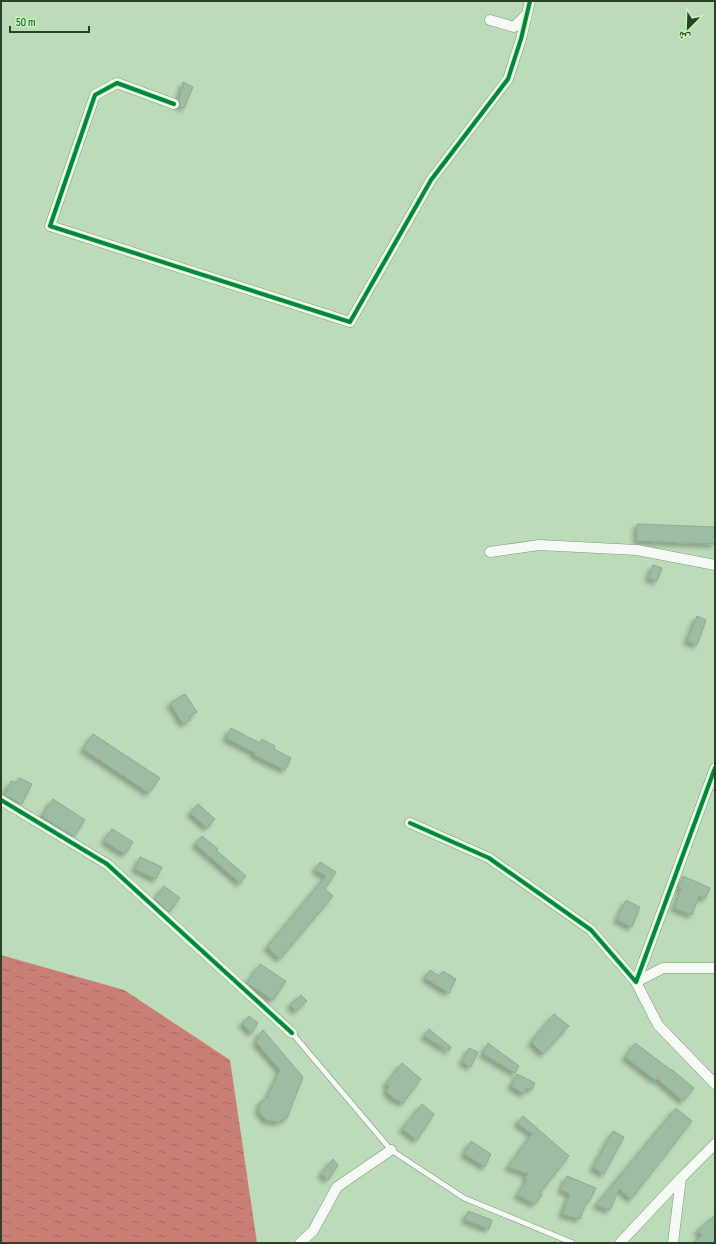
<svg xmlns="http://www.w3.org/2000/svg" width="716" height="1244" font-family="'Sofia Sans Condensed','Noto Naskh Arabic',sans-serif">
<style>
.water{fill:url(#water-ripples)}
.building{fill:#9dbca4;stroke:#8cab93;filter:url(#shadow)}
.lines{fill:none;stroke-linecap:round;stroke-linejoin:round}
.lane-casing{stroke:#80987d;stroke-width:6}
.street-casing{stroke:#80987d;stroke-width:11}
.lane{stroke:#f5faf4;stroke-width:5}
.street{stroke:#f5faf4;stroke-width:10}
.cycleway-casing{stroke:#bdf8b5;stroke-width:6}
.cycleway{stroke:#00873e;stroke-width:4}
</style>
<defs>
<pattern id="water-ripples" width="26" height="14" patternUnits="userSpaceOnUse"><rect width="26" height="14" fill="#ca7f76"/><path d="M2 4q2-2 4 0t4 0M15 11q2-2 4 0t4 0" fill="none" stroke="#a46a61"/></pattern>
<filter id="shadow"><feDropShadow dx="-3.5" dy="3.5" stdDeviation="2" flood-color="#0004"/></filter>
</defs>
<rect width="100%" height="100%" fill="#bcdbb8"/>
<!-- water -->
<path class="water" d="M1 955 124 990 230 1060 257 1243H1Z"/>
<!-- building -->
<path class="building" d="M183 82 193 87 184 108 180 107V103L179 100Z
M637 524 715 527V544L637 541Z
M653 565 662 568 657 581 648 578Z
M697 616 706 620 697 645 687 641Z
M185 694 197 712 189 717 191 720 183 724 170 703Z
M231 728 260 743 262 739 275 746 274 749 291 758 285 770 254 755 255 753 226 738Z
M93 734 160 778 149 793 83 749Z
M19 778 32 784 22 804 5 795 11 781 16 783Z
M53 799 85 820 74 837 42 816Z
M198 804 215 819 207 828 190 813Z
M112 829 133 842 126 853H123L104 841Z
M202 836 218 849 216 850 246 876 240 883 195 844Z
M140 857 162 867 156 879 135 869Z
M320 862 336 872 325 889 333 896 280 959 267 947 326 876 315 870Z
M683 876 710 888 705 899 699 896 692 915 674 908 681 889 678 887Z
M164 886 180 898 169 912 155 899Z
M626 900 640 907 632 927 617 920Z
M260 964 286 981 273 1000 247 983Z
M430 970 439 976 443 971 456 979 449 993 425 978Z
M301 995 307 1001 296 1011 290 1005Z
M554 1014 569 1026 543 1054 531 1042Z
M249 1016 258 1023 252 1033 242 1024Z
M429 1029 451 1047 449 1051 424 1036Z
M263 1030 303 1077 287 1118 278 1122 266 1120 259 1112 260 1102 267 1098 280 1070 255 1041 259 1039 257 1037Z
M488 1043 519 1066 515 1073 483 1054Z
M635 1043 671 1070V1069L694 1088 683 1101 657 1079 655 1080 625 1057Z
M469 1048 478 1052 471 1067 462 1062Z
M402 1063 421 1079 403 1103 393 1098 386 1091 389 1087 386 1084Z
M517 1074 535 1083 532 1090 527 1088 524 1094 511 1086Z
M422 1104 434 1114 417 1140 402 1129Z
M676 1108 692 1121 631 1199 619 1189 610 1210 596 1205Z
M523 1116 569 1156 540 1193 542 1195 535 1204 517 1195 527 1180 525 1178 528 1174 508 1167 532 1134 517 1123Z
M613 1131 624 1137 604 1174 593 1168Z
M471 1141 491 1154 485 1167 464 1154Z
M333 1159 338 1165 328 1180 321 1174Z
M567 1176 596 1188 589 1202 587 1201 580 1219 562 1214 570 1194 561 1190Z
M468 1211 492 1220 489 1229 465 1220Z
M715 1215V1243H694L702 1235 697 1231Z"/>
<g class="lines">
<!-- lane casing -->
<g class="lane-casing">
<path id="lane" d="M292 1033 391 1150 464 1198 573 1243"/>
</g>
<!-- street casing -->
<g class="street-casing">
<path id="street" d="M490 20 514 27 527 14
M174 104 117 83 95 95 50 226 350 322 431 180 508 79 521 39 530 1
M490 552 539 545 637 550 715 565
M1 800 107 864 292 1033
M410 823 489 858 591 930 636 982 715 768
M715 968H663L636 982 658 1025 715 1084
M300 1243 313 1231 337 1187 391 1150
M620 1243 681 1178 715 1144
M673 1243 681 1178"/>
</g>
<!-- lane -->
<use href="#lane" class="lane"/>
<!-- street -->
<use href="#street" class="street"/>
<!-- cycleway casing -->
<g class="cycleway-casing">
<path id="cycleway" d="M174 104 117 83 95 95 50 226 350 322 431 180 508 79 521 39 530 1
M1 800 107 864 292 1033
M410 823 489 858 591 930 636 982 715 768"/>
</g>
<!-- cycleway -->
<use href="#cycleway" class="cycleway"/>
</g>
<!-- border -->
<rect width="716" height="1244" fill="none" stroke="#294126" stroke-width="4"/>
<!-- north arrow -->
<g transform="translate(688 28) rotate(203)" stroke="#bdf8b5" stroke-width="3" paint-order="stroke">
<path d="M0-3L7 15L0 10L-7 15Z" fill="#294126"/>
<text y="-6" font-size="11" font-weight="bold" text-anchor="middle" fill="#294126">ش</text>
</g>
<!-- scale -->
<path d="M10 26v6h79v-6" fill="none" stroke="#294126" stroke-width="2"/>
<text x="16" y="26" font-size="12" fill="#294126" stroke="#bdf8b5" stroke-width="3" paint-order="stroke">50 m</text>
</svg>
